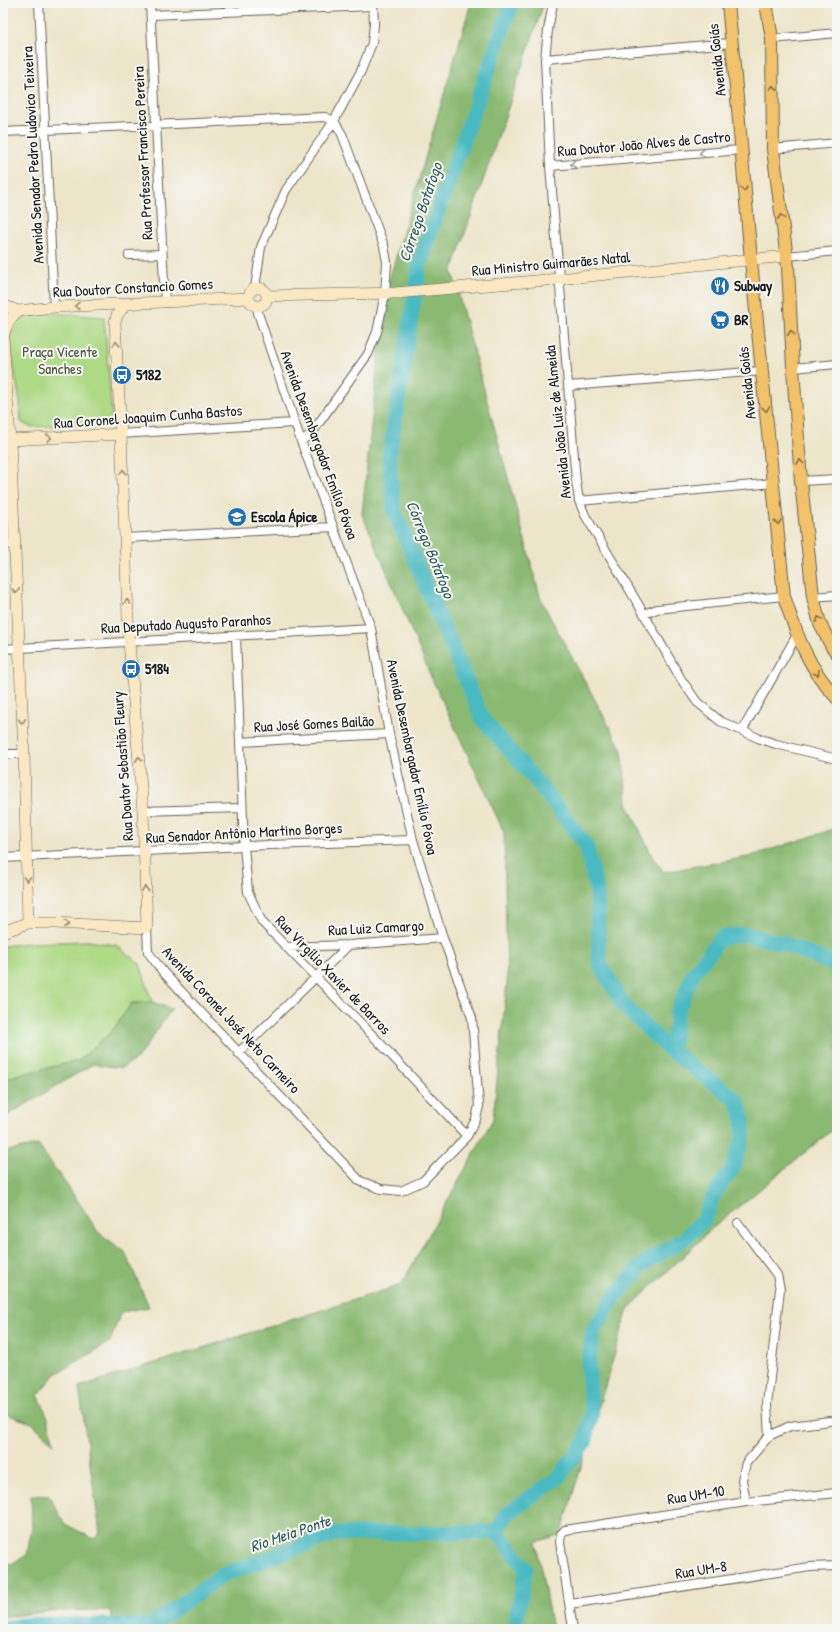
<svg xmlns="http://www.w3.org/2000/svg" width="840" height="1632" font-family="'Patrick Hand',sans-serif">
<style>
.green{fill:#aed985;stroke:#657a50}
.forest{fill:#8ab972;stroke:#536a47}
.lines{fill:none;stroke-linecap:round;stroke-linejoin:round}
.river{stroke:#4ab9c2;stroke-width:15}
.minor-casing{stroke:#656259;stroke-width:10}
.secondary-casing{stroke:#656259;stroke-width:12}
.primary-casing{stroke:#656259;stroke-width:14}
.minor{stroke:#fff;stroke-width:8}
.secondary{stroke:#fae7c3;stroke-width:11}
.primary{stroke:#f2c26a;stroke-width:12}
.oneway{stroke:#876f43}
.oneway2{stroke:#999}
.oneway3{stroke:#968c78}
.labels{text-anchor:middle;stroke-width:4;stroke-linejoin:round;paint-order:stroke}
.street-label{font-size:15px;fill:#1c1c1c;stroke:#f6f6f2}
.poi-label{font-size:15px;font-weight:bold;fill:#1c1c1c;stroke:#f6f6f2;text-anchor:start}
.park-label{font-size:15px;fill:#48553c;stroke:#f6f6f2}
.water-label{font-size:16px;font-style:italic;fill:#2e5b5e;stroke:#f6f6f2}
</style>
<rect width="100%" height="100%" fill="#f6f6f2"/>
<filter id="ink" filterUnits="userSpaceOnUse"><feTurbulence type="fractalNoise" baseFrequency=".025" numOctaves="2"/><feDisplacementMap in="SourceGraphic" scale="8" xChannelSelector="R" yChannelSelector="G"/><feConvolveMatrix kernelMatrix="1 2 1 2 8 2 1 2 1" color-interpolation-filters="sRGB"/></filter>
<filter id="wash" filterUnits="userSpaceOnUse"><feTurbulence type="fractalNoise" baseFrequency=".012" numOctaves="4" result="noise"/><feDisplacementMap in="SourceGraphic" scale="16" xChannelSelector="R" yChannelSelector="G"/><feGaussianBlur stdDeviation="0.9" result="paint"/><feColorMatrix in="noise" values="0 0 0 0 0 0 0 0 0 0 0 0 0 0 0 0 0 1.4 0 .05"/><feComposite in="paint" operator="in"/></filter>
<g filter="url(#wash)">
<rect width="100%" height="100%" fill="#ede5c9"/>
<!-- green -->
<path class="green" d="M54 313 104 317 112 416 110 422 105 424 30 427 21 422 20 402 9 339 11 328 16 320 22 316Z
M88 941 116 945 140 964 152 1002 132 1003 112 1031 78 1061 17 1075 3 1081V946L29 943Z"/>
<!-- forest -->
<path class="forest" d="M471 3H544L452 271 541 600 622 750 627 803 653 858 664 872 748 857 837 828V1126L714 1227 628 1309 561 1534 536 1542 552 1629H113L110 1610 53 1611 3 1617V1563L11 1564 27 1555 32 1526 31 1495 49 1496 65 1524 94 1539 100 1533 79 1387 401 1285 493 1119 507 983 504 832 432 679 362 514 385 294Z
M152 1002 172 1009 137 1059 121 1068 93 1064 3 1118V1081L17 1075 78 1061 112 1031 132 1003Z
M38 1145 76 1198 98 1232 125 1252 149 1307 121 1312 110 1342 56 1374 38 1395 47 1415 54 1444 32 1423 3 1413V1152Z"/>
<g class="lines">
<!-- river -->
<path class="river" d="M512 3 420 262 389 458 394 511 483 720 539 784 586 845 597 892 599 962 623 1005 672 1052
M497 1532 506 1515 559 1477 585 1442 592 1413 588 1367 593 1332 612 1300 643 1264 684 1239 703 1221 717 1189 732 1170 743 1138V1119L737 1100 672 1052 677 1012 693 974 721 938 745 934 785 944 837 966
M497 1532 526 1569 514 1629
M3 1628 31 1624 150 1626 223 1575 335 1534 497 1532"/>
</g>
</g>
<g filter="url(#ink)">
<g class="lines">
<!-- minor casing -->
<g class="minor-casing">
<path id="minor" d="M39 3 54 307
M150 3 165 303
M553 3 548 30 545 59 550 166 576 481 579 501 585 515 644 614 681 679 697 702 720 721 758 738 776 744 837 759
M151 15 373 6
M772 39 837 33
M545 59 731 43
M3 132 325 117 334 121 342 134 384 246 387 262 385 294 377 332 368 354 311 434 301 441
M773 149 837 143
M550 166 741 150
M129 255 162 254
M787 256 837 251
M255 288 261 247 286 190 334 121 361 71 372 43 374 24 373 3
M793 368 837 364
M568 386 762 371
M121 434 294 423
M801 481 837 479
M579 501 774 483
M125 538 333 527
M3 545 14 544
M813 597 837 595
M644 614 657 609 784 596
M236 636 244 846 248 892 262 922 378 1041 467 1136
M3 649 371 628
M742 731 797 635
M240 742 389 734
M3 754H24
M143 811 241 808
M3 858 244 846 413 840
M147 928 148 952 163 972 360 1181 381 1189 401 1191 423 1181 467 1136 476 1119 479 1106 472 1018 443 938 413 840 389 734 371 628 301 441 258 313 257 306
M286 947 349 945 443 938
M238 1053 349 945
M738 1223 777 1275 780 1289 767 1404 769 1436
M746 1502 742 1480 746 1463 769 1436 790 1426 830 1421
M570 1604 810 1567 837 1566
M573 1629 560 1542 561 1534 565 1530 746 1502 837 1493"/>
</g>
<!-- secondary casing -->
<g class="secondary-casing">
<path id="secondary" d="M249 297a9 9 0 1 1 18 0a9 9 0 1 1-18 0Z
M267 296 395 293 559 279 787 256
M3 305 18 311 54 307 249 298
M3 338 10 440 24 754 28 923
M3 339C5 327 8 320 18 311
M10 440 121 434
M3 932 28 923H55L147 928 143 811 129 642 121 434 115 323 117 315 127 303"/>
</g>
<!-- primary casing -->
<g class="primary-casing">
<path id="primary" d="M728 3 737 98 751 260 784 596C796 634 809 670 837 698
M766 3 772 39 773 149 788 267 793 368 801 481 813 597 820 624 832 647 837 653"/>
</g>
<!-- minor -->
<use href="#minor" class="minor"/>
<!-- secondary -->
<use href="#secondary" class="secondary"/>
<!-- primary -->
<use href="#primary" class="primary"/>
</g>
<!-- one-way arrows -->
<defs><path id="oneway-chevron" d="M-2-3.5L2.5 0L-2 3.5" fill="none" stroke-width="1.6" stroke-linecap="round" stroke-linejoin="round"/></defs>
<g class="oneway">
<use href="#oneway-chevron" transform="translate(773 88) rotate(-91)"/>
<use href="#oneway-chevron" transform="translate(744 189) rotate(85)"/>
<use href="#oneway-chevron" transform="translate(781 217) rotate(-96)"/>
<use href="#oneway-chevron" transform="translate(791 333) rotate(-93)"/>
<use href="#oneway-chevron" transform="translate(766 409) rotate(84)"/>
<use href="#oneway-chevron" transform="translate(800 462) rotate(-94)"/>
<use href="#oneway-chevron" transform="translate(778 522) rotate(84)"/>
<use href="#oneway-chevron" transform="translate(819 619) rotate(-107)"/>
<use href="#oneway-chevron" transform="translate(817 673) rotate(59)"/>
</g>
<g class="oneway2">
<use href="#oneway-chevron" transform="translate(702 153) rotate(175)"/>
<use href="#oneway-chevron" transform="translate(573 164) rotate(175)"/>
</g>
<g class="oneway3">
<use href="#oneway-chevron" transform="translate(77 306) rotate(178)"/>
<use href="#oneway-chevron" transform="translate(116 344) rotate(-93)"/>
<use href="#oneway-chevron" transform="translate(49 438) rotate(-3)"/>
<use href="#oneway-chevron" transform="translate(123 472) rotate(-92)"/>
<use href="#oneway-chevron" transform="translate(16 591) rotate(87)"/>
<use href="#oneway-chevron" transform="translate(127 602) rotate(-92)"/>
<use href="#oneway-chevron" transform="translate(22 721) rotate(87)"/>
<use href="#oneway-chevron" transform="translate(139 759) rotate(-95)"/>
<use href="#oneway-chevron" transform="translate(27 879) rotate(89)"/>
<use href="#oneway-chevron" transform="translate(145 889) rotate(-92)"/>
<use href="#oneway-chevron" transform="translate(67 924) rotate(4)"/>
</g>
</g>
<!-- icons -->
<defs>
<g id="restaurant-disc" transform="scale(1)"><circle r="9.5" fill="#1f6fb2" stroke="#f6f6f2"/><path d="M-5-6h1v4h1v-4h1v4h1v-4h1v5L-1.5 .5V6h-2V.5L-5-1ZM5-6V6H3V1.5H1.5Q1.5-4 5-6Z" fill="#fff"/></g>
<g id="supermarket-disc" transform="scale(1)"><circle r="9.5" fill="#1f6fb2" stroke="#f6f6f2"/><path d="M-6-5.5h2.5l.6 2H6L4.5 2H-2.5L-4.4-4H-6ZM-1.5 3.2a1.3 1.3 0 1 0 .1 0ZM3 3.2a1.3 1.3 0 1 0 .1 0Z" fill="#fff"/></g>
<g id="bus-disc" transform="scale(1)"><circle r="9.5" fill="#1f6fb2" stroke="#f6f6f2"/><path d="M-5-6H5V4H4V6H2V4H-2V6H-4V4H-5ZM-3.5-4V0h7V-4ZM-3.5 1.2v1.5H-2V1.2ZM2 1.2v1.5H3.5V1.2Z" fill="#fff"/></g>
<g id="school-disc" transform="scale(1)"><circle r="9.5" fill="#1f6fb2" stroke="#f6f6f2"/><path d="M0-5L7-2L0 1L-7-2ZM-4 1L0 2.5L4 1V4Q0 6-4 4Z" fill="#fff"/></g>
</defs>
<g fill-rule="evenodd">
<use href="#restaurant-disc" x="720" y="286"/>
<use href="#supermarket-disc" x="720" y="320"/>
<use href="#bus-disc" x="122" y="375"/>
<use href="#school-disc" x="237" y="517"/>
<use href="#bus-disc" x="131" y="669"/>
</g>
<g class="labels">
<!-- street labels -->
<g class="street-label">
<text transform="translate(717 60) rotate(-96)" y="5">Avenida Goiás</text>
<text transform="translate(644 144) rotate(-5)" y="5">Rua Doutor João Alves de Castro</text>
<text transform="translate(143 153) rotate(-93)" y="5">Rua Professor Francisco Pereira</text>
<text transform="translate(33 155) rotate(-93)" y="5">Avenida Senador Pedro Ludovico Teixeira</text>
<text transform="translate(551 264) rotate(-5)" y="5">Rua Ministro Guimarães Natal</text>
<text transform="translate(133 288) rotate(-3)" y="5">Rua Doutor Constancio Gomes</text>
<text transform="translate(747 383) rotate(-96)" y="5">Avenida Goiás</text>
<text transform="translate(148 417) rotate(-4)" y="5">Rua Coronel Joaquim Cunha Bastos</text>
<text transform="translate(558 422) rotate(-96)" y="5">Avenida João Luiz de Almeida</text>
<text transform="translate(319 445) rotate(70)" y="5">Avenida Desembargador Emílio Póvoa</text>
<text transform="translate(186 624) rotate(-3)" y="5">Rua Deputado Augusto Paranhos</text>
<text transform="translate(314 724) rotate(-3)" y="5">Rua José Gomes Bailão</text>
<text transform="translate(412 757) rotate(78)" y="5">Avenida Desembargador Emílio Póvoa</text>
<text transform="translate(123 766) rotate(-94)" y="5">Rua Doutor Sebastião Fleury</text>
<text transform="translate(244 833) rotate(-3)" y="5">Rua Senador Antônio Martino Borges</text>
<text transform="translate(376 928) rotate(-3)" y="5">Rua Luiz Camargo</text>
<text transform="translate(333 975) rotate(46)" y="5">Rua Virgílio Xavier de Barros</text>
<text transform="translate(231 1020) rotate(47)" y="5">Avenida Coronel José Neto Carneiro</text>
<text transform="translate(696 1495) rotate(-9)" y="5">Rua UM-10</text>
<text transform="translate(701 1570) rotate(-9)" y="5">Rua UM-8</text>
</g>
<!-- poi labels -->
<g class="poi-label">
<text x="734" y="291">Subway</text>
<text x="734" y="325">BR</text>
<text x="136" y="380">5182</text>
<text x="251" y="522">Escola Ápice</text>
<text x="145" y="674">5184</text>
</g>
<!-- park labels -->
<g class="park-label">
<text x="60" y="357">Praça Vicente<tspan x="60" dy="17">Sanches</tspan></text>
</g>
<!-- water labels -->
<g class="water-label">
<text transform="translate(420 212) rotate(-71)" y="6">Córrego Botafogo</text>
<text transform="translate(431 549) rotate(68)" y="6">Córrego Botafogo</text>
<text transform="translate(290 1533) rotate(-19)" y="6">Rio Meia Ponte</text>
</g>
</g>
<!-- margin -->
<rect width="840" height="1632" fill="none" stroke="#f6f6f2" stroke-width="16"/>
</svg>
